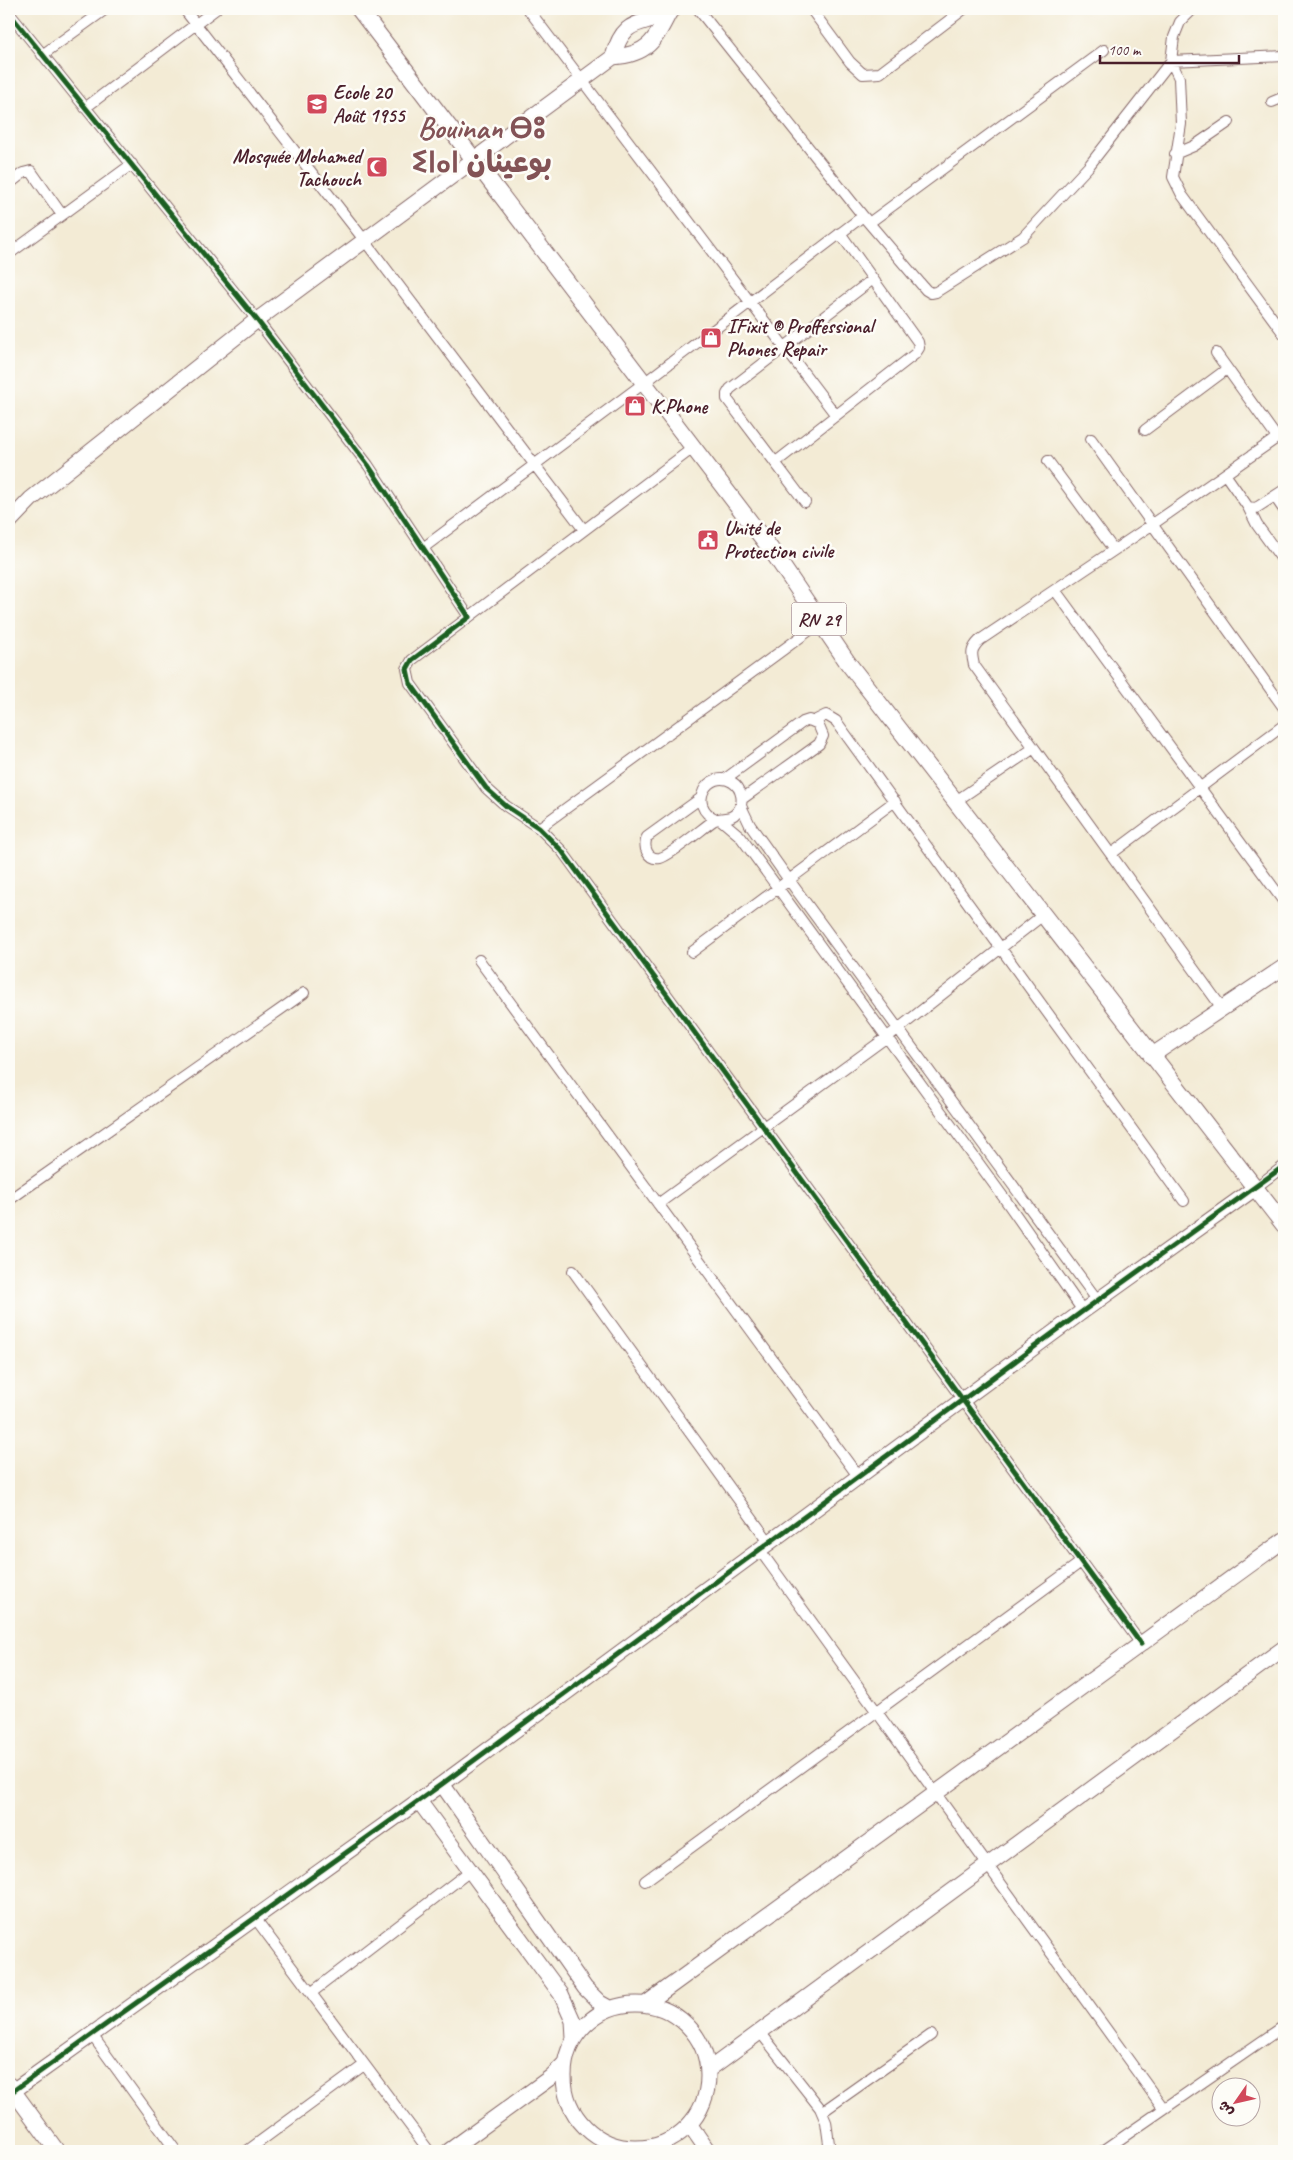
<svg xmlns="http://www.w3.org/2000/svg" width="1293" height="2160" font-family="Caveat,'Playpen Sans Arabic','Noto Sans Tifinagh',sans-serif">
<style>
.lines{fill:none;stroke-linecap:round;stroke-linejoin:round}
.street-casing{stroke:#856666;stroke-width:12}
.secondary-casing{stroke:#856666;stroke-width:17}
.primary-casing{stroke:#856666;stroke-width:18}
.street{stroke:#fff;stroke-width:10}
.secondary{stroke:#fff;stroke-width:15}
.primary{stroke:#fff;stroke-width:16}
.cycleway-casing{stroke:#fdfcf7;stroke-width:8}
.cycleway{stroke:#1b5e20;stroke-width:5}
.labels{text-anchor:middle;stroke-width:5;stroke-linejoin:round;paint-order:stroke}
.shield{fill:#fdfcf7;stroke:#806168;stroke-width:1}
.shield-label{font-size:19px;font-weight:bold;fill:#4a1f2b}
.poi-label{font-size:20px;font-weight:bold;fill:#4a1f2b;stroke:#fdfcf7;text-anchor:start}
.town-label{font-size:30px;font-weight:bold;fill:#835356;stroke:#fdfcf7}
</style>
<rect width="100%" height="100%" fill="#fdfcf7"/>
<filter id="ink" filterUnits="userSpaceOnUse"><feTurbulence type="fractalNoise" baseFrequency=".02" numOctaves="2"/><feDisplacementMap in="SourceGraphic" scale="10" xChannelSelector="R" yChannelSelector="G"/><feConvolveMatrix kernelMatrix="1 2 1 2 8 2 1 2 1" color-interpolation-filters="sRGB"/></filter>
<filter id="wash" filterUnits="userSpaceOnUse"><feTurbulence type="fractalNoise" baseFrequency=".0096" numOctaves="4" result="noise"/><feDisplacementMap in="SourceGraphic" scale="20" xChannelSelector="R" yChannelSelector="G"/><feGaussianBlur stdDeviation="1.12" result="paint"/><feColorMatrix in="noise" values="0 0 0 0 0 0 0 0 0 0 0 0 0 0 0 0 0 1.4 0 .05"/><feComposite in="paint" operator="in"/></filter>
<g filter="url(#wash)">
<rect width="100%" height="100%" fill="#f3ebd5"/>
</g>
<g filter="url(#ink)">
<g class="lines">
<!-- street casing -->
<g class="street-casing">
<path id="street" d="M184 9 365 241 584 530
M528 9 835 414
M811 9 850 62 863 74 880 73 964 9
M9 13 257 320 368 465 469 617 412 660 407 669 410 683 486 788 506 806 539 828 562 851 1141 1644
M42 55 106 9
M1284 56 1171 61 1179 78 1181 124 1173 177 1182 195 1284 334
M1272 102 1284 97
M85 108 216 9
M1175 154 1194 146 1229 122
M9 184 23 173 31 171 62 215
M863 216 926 290 931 293 936 292 1023 237 1088 167 1171 61 1174 37 1180 22 1193 9
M869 223 1104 50
M9 254 132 164
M1216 353 1277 438
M1145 430 1227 369
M1091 439 1284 708
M1048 461 1114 550
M776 462 915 354 919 348 918 342 840 233
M1225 474 1248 507 1256 508 1284 490
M1275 497 1284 510
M805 502 727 399V394L730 389 873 279
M1248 507 1257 525 1284 562
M423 548 644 383 863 216 698 9
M1055 590 1284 902
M469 617 693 448
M814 721 826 715 836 721 1184 1201
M725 779 803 722 809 720 818 724 823 736 819 744 742 799
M701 798 647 837C643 847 647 860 660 858 670 856 703 828 713 821 721 816 730 821 737 812 745 803 742 788 732 782 708 768 686 806 716 819
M956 801 1034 748
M741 806 750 825 789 880 1098 1301
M721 820 740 836 1004 1198 1083 1311
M539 828 821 622
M1111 854 1284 725
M692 952 895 801
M479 960 858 1476
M1222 1008 974 665C971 653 971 649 980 640L1153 524 1284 433
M1255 1188 1284 1166
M9 1200 304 993
M658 1204 898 1029 1043 915
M573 1271 769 1542
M759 1549 1164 2109
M645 1881 1081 1562
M255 1918 429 2151
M311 1993 470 1871
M760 2032 820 2108 826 2122 830 2151
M92 2035 176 2151
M822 2112 931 2035
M247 2151 364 2065
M1103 2151 1284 2026"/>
</g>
<!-- secondary casing -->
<g class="secondary-casing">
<path id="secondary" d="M613 57C625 12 645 29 674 9
M9 522 31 499 257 320 613 57C647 55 655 41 669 13
M1151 1056 1284 967
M442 1784 585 1988 600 2003 609 2008
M419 1801 561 1994 573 2021 574 2037
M647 2003 1284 1540
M564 2076a72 72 0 1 1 144 0a72 72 0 1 1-144 0Z
M708 2070 1284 1648
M9 2085 57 2151
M13 2091 442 1784 1083 1311 1255 1188
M690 2125 708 2151
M449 2151 551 2077 564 2064"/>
</g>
<!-- primary casing -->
<g class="primary-casing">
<path id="primary" d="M359 9 770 548 848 663 1284 1225"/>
</g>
<!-- street -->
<use href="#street" class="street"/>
<!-- secondary -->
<use href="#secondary" class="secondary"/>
<!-- primary -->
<use href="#primary" class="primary"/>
<!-- cycleway casing -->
<g class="cycleway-casing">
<path id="cycleway" d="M9 13 257 320 368 465 469 617 412 660 407 669 410 683 486 788 506 806 539 828 562 851 1141 1644
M13 2091 442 1784 1083 1311 1284 1166"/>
</g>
<!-- cycleway -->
<use href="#cycleway" class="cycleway"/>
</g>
</g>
<!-- icons -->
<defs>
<g id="school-square" transform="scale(1.125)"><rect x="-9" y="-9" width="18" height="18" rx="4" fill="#d1495b" stroke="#fdfcf7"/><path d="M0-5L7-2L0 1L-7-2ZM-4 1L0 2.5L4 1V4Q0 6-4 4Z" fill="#fff"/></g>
<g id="mosque-square" transform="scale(1.125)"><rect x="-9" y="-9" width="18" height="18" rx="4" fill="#d1495b" stroke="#fdfcf7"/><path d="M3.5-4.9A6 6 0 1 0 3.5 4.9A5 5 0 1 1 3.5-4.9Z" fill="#fff"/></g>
<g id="shop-square" transform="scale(1.125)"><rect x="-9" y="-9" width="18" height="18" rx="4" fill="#d1495b" stroke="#fdfcf7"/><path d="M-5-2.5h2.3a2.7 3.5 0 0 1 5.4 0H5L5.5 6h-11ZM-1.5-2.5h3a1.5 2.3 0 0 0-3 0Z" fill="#fff"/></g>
<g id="civic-square" transform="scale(1.125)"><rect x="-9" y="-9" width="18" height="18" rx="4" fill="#d1495b" stroke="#fdfcf7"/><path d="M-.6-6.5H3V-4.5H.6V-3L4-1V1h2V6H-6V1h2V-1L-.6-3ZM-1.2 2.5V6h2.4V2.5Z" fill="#fff"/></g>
</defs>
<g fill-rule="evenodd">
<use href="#school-square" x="317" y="104"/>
<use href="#mosque-square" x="377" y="167"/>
<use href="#shop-square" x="711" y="338"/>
<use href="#shop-square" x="635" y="406"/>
<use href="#civic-square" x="708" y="540"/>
</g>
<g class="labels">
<!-- shield labels -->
<rect class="shield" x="791.5" y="602.5" width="55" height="33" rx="4"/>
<g class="shield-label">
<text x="819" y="626">RN 29</text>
</g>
<!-- poi labels -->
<g class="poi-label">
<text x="333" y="99">Ecole 20<tspan x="333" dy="23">Août 1955</tspan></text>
<text x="361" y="163" text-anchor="end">Mosquée Mohamed<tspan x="361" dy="23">Tachouch</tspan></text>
<text x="727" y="333">IFixit ® Proffessional<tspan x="727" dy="23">Phones Repair</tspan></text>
<text x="651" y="413">K.Phone</text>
<text x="724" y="535">Unité de<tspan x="724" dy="23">Protection civile</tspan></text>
</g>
<!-- town labels -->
<g class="town-label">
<text x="482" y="138">Bouinan ⴱⵓ<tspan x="482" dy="34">ⵉⵏⴰⵏ بوعينان</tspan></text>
</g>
</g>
<!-- margin -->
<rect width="1293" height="2160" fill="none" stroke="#fdfcf7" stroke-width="30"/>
<!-- north arrow -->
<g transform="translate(1236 2102) rotate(236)"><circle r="24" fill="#fdfcf7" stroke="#b5a4a5"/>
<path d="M0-4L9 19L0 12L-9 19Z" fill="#d1495b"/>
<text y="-8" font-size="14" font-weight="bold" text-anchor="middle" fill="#4a1f2b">ش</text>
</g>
<!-- scale -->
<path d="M1100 55v8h139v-8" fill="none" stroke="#4a1f2b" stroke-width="2.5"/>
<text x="1108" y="55" font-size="15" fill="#4a1f2b" stroke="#fdfcf7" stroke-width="4" paint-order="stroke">100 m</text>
</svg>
